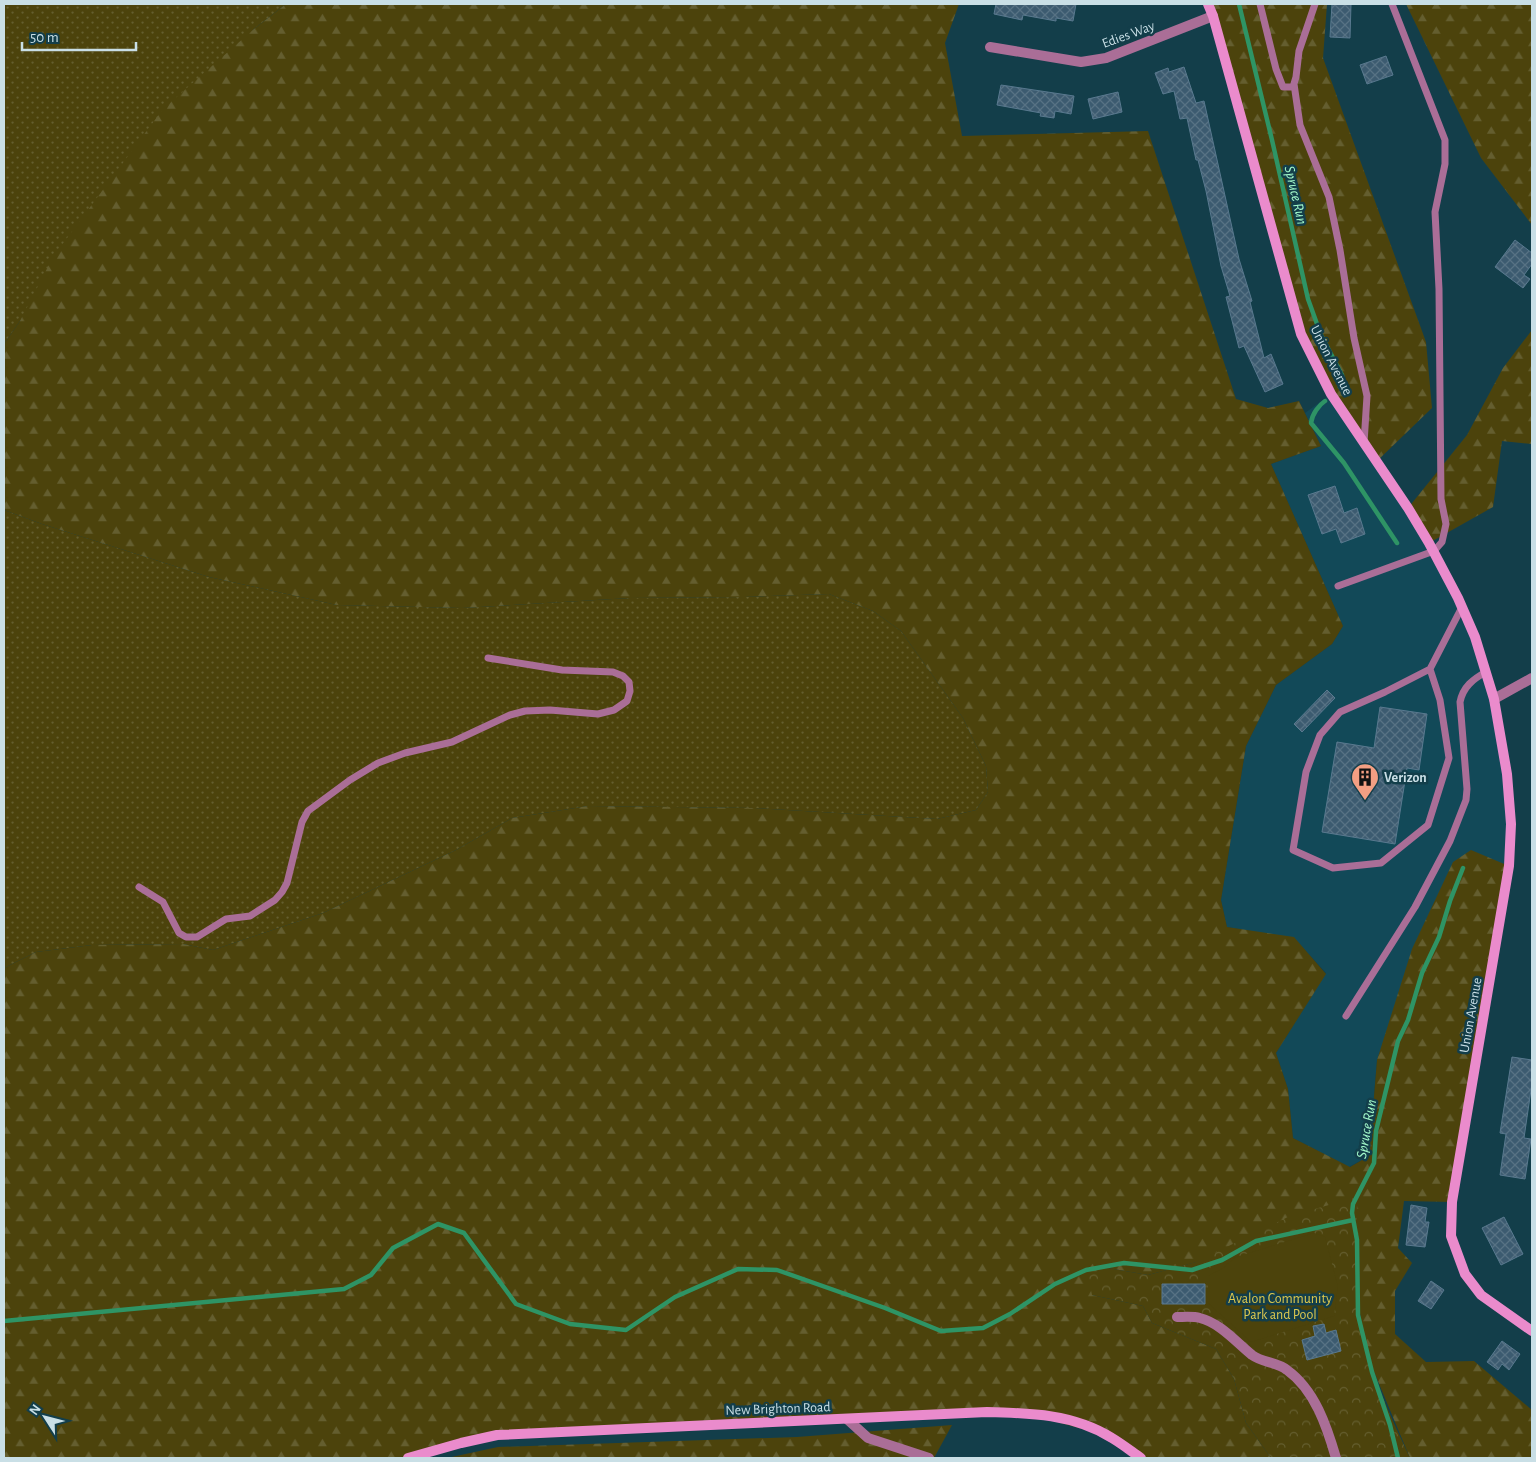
<svg xmlns="http://www.w3.org/2000/svg" width="1536" height="1462" font-family="'Alegreya Sans',sans-serif">
<style>
.built{fill:#124958}
.grass{fill:url(#grass-dots)}
.forest{fill:url(#forest-firs)}
.park{fill:url(#park-crowns)}
.pitch{fill:#4c430c}
.lines{fill:none;stroke-linecap:round;stroke-linejoin:round}
.stream{stroke:#2e9465;stroke-width:4.5}
.building{fill:url(#building-cross-hatch);stroke:#59798f}
.lane{stroke:#aa6e97;stroke-width:7}
.street{stroke:#aa6e97;stroke-width:10}
.secondary{stroke:#ea8bcc;stroke-width:10}
.labels{text-anchor:middle;stroke-width:5;stroke-linejoin:round;paint-order:stroke}
.street-label{font-size:14px;fill:#c9dfe6;stroke:#133e4a}
.poi-label{font-size:14px;font-weight:bold;fill:#c9dfe6;stroke:#133e4a;text-anchor:start}
.park-label{font-size:14px;fill:#dec94f;stroke:#133e4a}
.water-label{font-size:15px;font-style:italic;fill:#a5fbcc;stroke:#133e4a}
</style>
<defs>
<pattern id="grass-dots" width="8" height="8" patternUnits="userSpaceOnUse" patternTransform="scale(1.25)"><rect width="8" height="8" fill="#4c430c"/><path d="M2 2h.1M6 6h.1" fill="none" stroke="#645e2f" stroke-width="1.8" stroke-linecap="round"/></pattern>
<pattern id="forest-firs" width="22" height="20" patternUnits="userSpaceOnUse" patternTransform="scale(1.25)"><rect width="22" height="20" fill="#4c430c"/><path d="M5 1l3.5 6h-7zM16 11l3.5 6h-7z" fill="#645e2f"/></pattern>
<pattern id="park-crowns" width="20" height="18" patternUnits="userSpaceOnUse" patternTransform="scale(1.25)"><rect width="20" height="18" fill="#4c430c"/><path d="M2 6a3 3 0 1 1 6 0M12 15a3 3 0 1 1 6 0" fill="none" stroke="#645e2f"/></pattern>
<pattern id="building-cross-hatch" width="8" height="8" patternUnits="userSpaceOnUse" patternTransform="scale(1.25)"><rect width="8" height="8" fill="#3c5b70"/><path d="M0 0l8 8M0 8l8-8" fill="none" stroke="#577284"/></pattern>
</defs>
<rect width="100%" height="100%" fill="#133e4a"/>
<!-- built -->
<path class="built" d="M1331 394 1408 508 1475 637 1507 774 1509 866 1377 1060 1369 1156 1349 1167 1293 1138 1288 1089 1276 1053 1326 973 1294 938 1227 927 1221 900 1246 746 1276 685 1332 644 1343 626 1271 464 1321 446 1305 413Z"/>
<!-- grass -->
<path class="grass" d="M4 4H286L254 29 20 321 4 344Z
M4 510 42 524 209 577 337 605 462 608 630 598 744 597 829 594 873 611 901 631 963 718 986 766 988 792 976 810 937 819 754 808 588 806 512 818 456 850 323 913 213 950 183 944 92 945 36 952 4 968Z"/>
<!-- forest -->
<path class="forest" d="M286 4H959L945 43 962 136 1148 131 1236 399 1268 408 1299 401 1321 446 1271 464 1343 626 1332 644 1276 685 1246 746 1221 900 1227 927 1294 937 1326 974 1276 1053 1288 1089 1293 1138 1350 1167 1369 1156 1377 1060 1412 949 1453 862 1471 850 1509 866 1452 1202 1404 1201 1398 1248 1412 1263 1395 1291V1334L1426 1362 1474 1361 1532 1410V1458H1410L1367 1355 1353 1272 1204 1260 1148 1275 1108 1268 1092 1295 1143 1306 1152 1323 1216 1349 1234 1379 1246 1423 1271 1458H1141L1111 1437 1025 1413 497 1435 408 1458H4V968L36 952 92 945 183 944 213 950 323 913 456 850 512 818 588 806 754 808 937 819 976 810 988 792 986 766 963 718 901 631 873 611 829 594 744 597 630 598 462 608 337 605 209 577 42 524 4 510V344L20 321 53 257 163 109 254 29Z
M1208 4H1327L1323 58 1426 342 1432 408 1376 462 1301 334Z
M1406 4H1532V225L1481 158Z
M1532 330V444L1502 441 1493 507 1429 543 1408 508 1467 435 1503 368Z
M952 1425 934 1458H447L498 1447 797 1437Z"/>
<!-- park -->
<path class="park" d="M1357 1197C1357 1235 1353 1278 1359 1315 1366 1366 1389 1412 1410 1458H1271L1246 1423 1234 1379 1216 1349 1152 1323 1143 1306 1092 1295 1088 1276 1108 1268 1148 1275 1196 1262 1290 1216Z"/>
<!-- pitch -->
<path class="pitch" d="M1314 1233 1325 1237 1338 1287 1334 1316 1251 1342 1208 1303V1276L1223 1268 1236 1257Z"/>
<g class="lines">
<!-- stream -->
<path class="stream" d="M1239 4 1272 140 1308 299 1321 335 1342 375 1343 381 1340 387
M1325 401C1319 405 1312 414 1311 423L1344 463 1397 543
M4 1321 344 1289 371 1275 393 1248 438 1224 464 1233 516 1304 570 1324 626 1330 675 1297 738 1269 777 1270 885 1308 941 1331 983 1328 1010 1314 1055 1284 1086 1270 1124 1263 1192 1270 1222 1260 1256 1241 1353 1220
M1398 1458 1390 1425 1372 1372 1358 1315 1357 1240 1352 1213 1353 1204 1374 1163 1376 1131 1398 1041 1408 1020 1422 973 1439 937 1450 901 1463 868"/>
</g>
<!-- building -->
<path class="building" d="M996 4H1076L1073 21 1056 18V21L1023 15 1022 20 994 14Z
M1332 4H1351L1350 38 1330 37Z
M1386 56 1393 75 1367 84 1360 65Z
M1184 67 1196 103 1204 101 1239 259 1252 301 1250 302 1264 358 1271 354 1283 384 1265 392 1244 346 1239 348 1226 297 1230 296 1221 266 1206 191 1198 160H1196L1187 118 1180 119 1174 91 1163 94 1155 73 1168 68 1169 72Z
M1001 85 1074 96 1071 114 1055 111 1054 118 1040 116 1041 113 997 105Z
M1118 92 1122 112 1093 119 1088 99Z
M1515 240 1532 253V264L1524 275 1530 279 1523 288 1495 267Z
M1335 486 1344 513 1357 508 1365 534 1341 543 1336 529 1322 534 1308 495Z
M1327 690 1335 698 1302 732 1294 724Z
M1380 707 1427 714 1419 770 1407 768 1395 844 1322 832 1337 742 1374 748Z
M1512 1057 1532 1060V1083L1524 1138 1531 1139 1525 1179 1500 1175 1506 1134 1500 1133Z
M1411 1205 1427 1208 1425 1222H1429L1425 1247 1406 1245Z
M1504 1217 1523 1254 1501 1265 1482 1228Z
M1431 1281 1444 1290 1431 1309 1418 1301Z
M1162 1284H1205V1304H1162Z
M1324 1324 1326 1333 1336 1330 1341 1351 1307 1360 1302 1340 1315 1336 1313 1326Z
M1502 1341 1520 1354 1509 1370 1502 1364 1498 1370 1487 1362Z"/>
<g class="lines">
<!-- lane -->
<path class="lane" d="M1260 4 1276 69 1283 87H1293L1296 77 1299 51 1315 4
M1294 84 1300 125 1329 197 1340 250 1354 338 1367 396 1364 443
M1338 586 1434 551 1442 542 1446 524 1441 499 1439 289 1435 212 1445 164V140L1392 4
M1430 669 1440 700 1449 758 1428 825 1381 863 1333 868 1293 850 1306 772 1320 735 1340 712 1385 692 1430 669 1462 607
M139 887 163 902 179 933 186 937H197L226 919 250 916 275 900 282 892 287 883 302 822 308 811 350 780 378 763 405 753 452 742 510 715 525 711 550 710 598 714 614 710 627 701 630 691 629 682 623 676 613 672 562 670 488 658
M1346 1016 1415 907 1450 841 1466 800 1467 789 1460 702C1463 687 1473 679 1486 672"/>
<!-- street -->
<path class="street" d="M990 47 1081 62 1106 58 1213 16
M1494 699 1532 678
M1177 1317C1184 1317 1193 1316 1200 1318 1220 1323 1236 1342 1252 1355 1263 1363 1277 1362 1287 1370 1315 1390 1327 1427 1336 1458
M847 1419 868 1438 929 1458"/>
<!-- secondary -->
<path class="secondary" d="M1208 4 1213 16 1301 334 1331 394 1408 508 1429 543 1458 598 1475 637 1494 699 1507 774 1511 824 1509 866 1452 1202 1451 1236 1465 1274 1481 1295 1532 1331
M408 1458 461 1443 497 1435 987 1412C1030 1413 1074 1414 1112 1438 1122 1444 1131 1451 1141 1458"/>
</g>
<!-- icons -->
<defs>
<g id="building-pin" transform="scale(1.4375)"><path d="M0 17L-7.5 6A9.5 9.5 0 1 1 7.5 6Z" fill="#f39f83" stroke="#133e4a"/><path d="M-4-6H4V6H1V3H-1V6H-4ZM-2.5-4.3h1.7v1.8h-1.7ZM.8-4.3h1.7v1.8H.8ZM-2.5-1h1.7V.8h-1.7ZM.8-1h1.7V.8H.8Z" fill="#111"/></g>
</defs>
<g fill-rule="evenodd">
<use href="#building-pin" x="1365" y="777"/>
</g>
<g class="labels">
<!-- street labels -->
<g class="street-label">
<text transform="translate(1128 34) rotate(-20)" y="5">Edies Way</text>
<text transform="translate(1332 360) rotate(63)" y="5">Union Avenue</text>
<text transform="translate(1470 1015) rotate(-80)" y="5">Union Avenue</text>
<text transform="translate(778 1408) rotate(-2)" y="5">New Brighton Road</text>
</g>
<!-- poi labels -->
<g class="poi-label">
<text x="1384" y="782">Verizon</text>
</g>
<!-- park labels -->
<g class="park-label">
<text x="1280" y="1303">Avalon Community<tspan x="1280" dy="16">Park and Pool</tspan></text>
</g>
<!-- water labels -->
<g class="water-label">
<text transform="translate(1296 195) rotate(77)" y="5">Spruce Run</text>
<text transform="translate(1366 1129) rotate(-80)" y="5">Spruce Run</text>
</g>
</g>
<!-- border -->
<rect width="1536" height="1462" fill="none" stroke="#c9dfe6" stroke-width="10"/>
<!-- north arrow -->
<g transform="translate(45 1417) rotate(306)" stroke="#133e4a" stroke-width="4" paint-order="stroke">
<path d="M0-4L9 19L0 12L-9 19Z" fill="#c9dfe6"/>
<text y="-8" font-size="14" font-weight="bold" text-anchor="middle" fill="#c9dfe6">N</text>
</g>
<!-- scale -->
<path d="M22 42v8h114v-8" fill="none" stroke="#c9dfe6" stroke-width="2.5"/>
<text x="30" y="42" font-size="15" fill="#c9dfe6" stroke="#133e4a" stroke-width="4" paint-order="stroke">50 m</text>
</svg>
